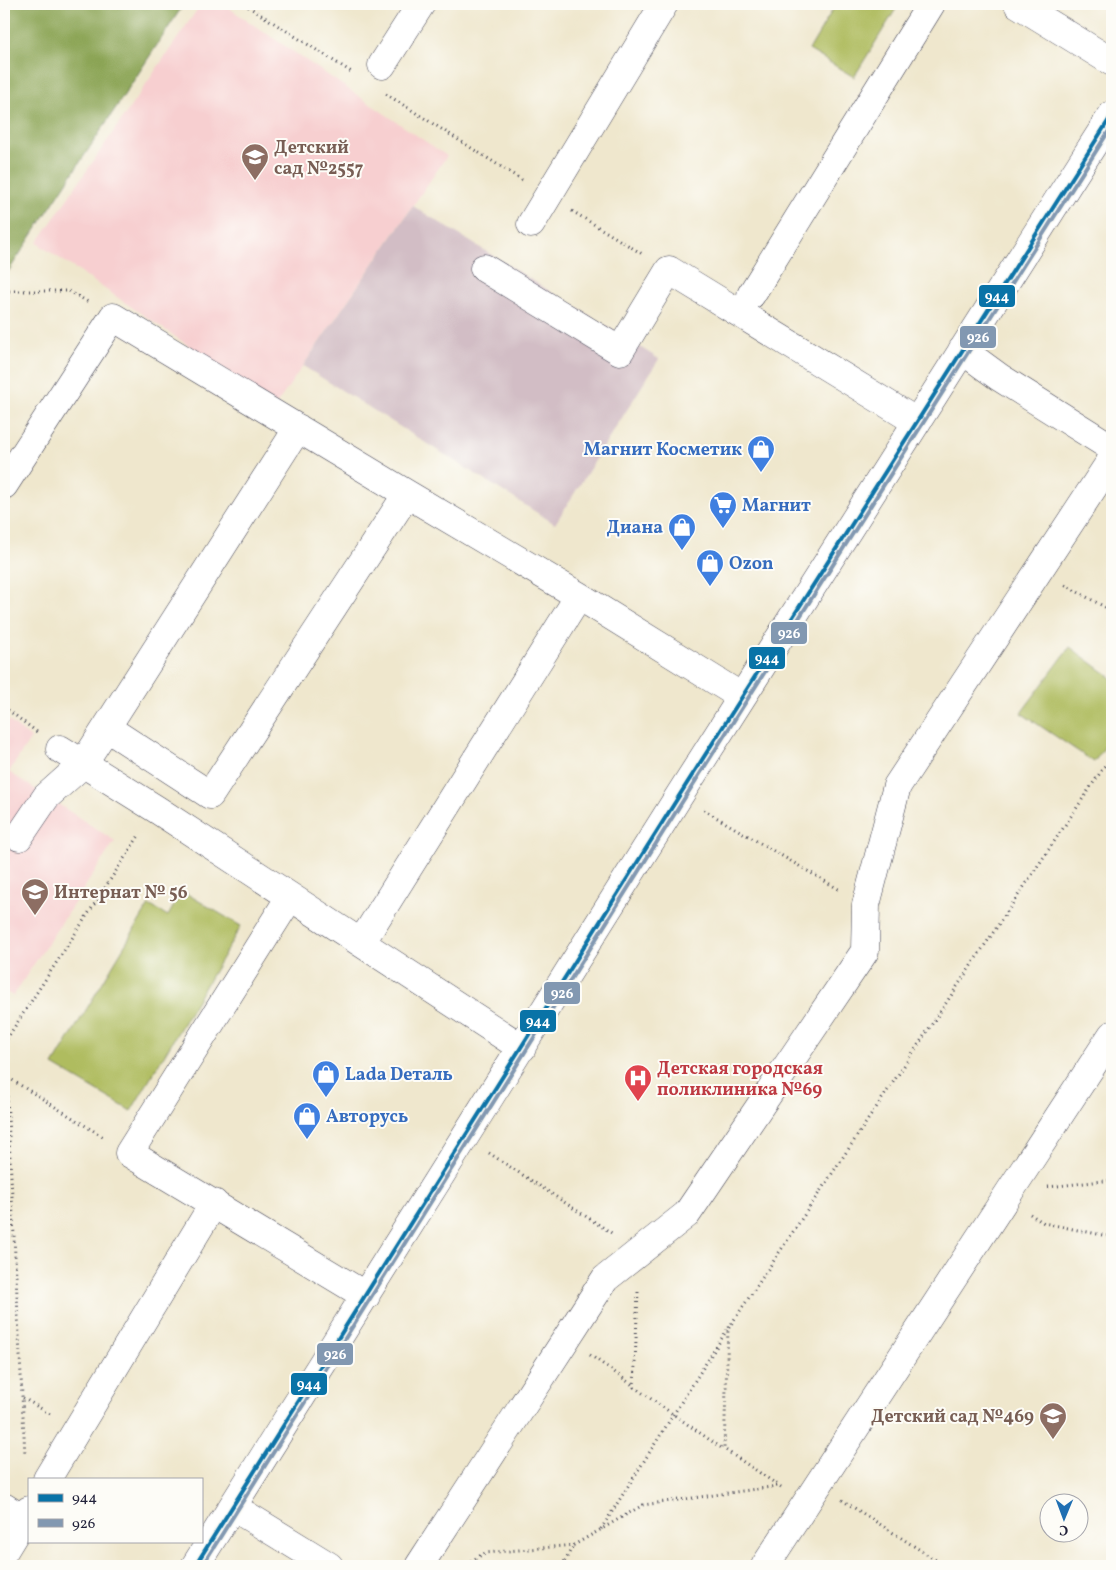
<svg xmlns="http://www.w3.org/2000/svg" width="1116" height="1570" font-family="Vollkorn,serif">
<style>
.built{fill:#f7cfd0}
.industrial{fill:#d2bdc5}
.green{fill:#afbc5e;stroke:#686f4c}
.forest{fill:#8ba455;stroke:#566348}
.lines{fill:none;stroke-linecap:round;stroke-linejoin:round}
.minor-casing{stroke:#414051;stroke-width:29}
.path{stroke:#414051;stroke-width:3;stroke-dasharray:1 4;stroke-linecap:butt}
.minor{stroke:#fff;stroke-width:28}
.bus-1-casing{stroke:#fdfcf7;stroke-width:8}
.bus-2-casing{stroke:#fdfcf7;stroke-width:8}
.bus-1{stroke:#0973a7;stroke-width:4}
.bus-2{stroke:#8298b1;stroke-width:4}
.labels{text-anchor:middle;stroke-width:4;stroke-linejoin:round;paint-order:stroke}
.education-label{font-size:18px;font-weight:bold;fill:#785e54;stroke:#fdfcf7;text-anchor:start}
.shop-label{font-size:18px;font-weight:bold;fill:#366cbe;stroke:#fdfcf7;text-anchor:start}
.health-label{font-size:18px;font-weight:bold;fill:#be3a42;stroke:#fdfcf7;text-anchor:start}
.line-badge{stroke:#fdfcf7;stroke-width:2}
.badge-label{font-size:14px;text-anchor:middle;font-weight:bold;fill:#fff}
</style>
<rect width="100%" height="100%" fill="#fdfcf7"/>
<filter id="ink" filterUnits="userSpaceOnUse"><feTurbulence type="fractalNoise" baseFrequency=".02" numOctaves="2"/><feDisplacementMap in="SourceGraphic" scale="10" xChannelSelector="R" yChannelSelector="G"/><feConvolveMatrix kernelMatrix="1 2 1 2 8 2 1 2 1" color-interpolation-filters="sRGB"/></filter>
<filter id="wash" filterUnits="userSpaceOnUse"><feTurbulence type="fractalNoise" baseFrequency=".0096" numOctaves="4" result="noise"/><feDisplacementMap in="SourceGraphic" scale="20" xChannelSelector="R" yChannelSelector="G"/><feGaussianBlur stdDeviation="1.12" result="paint"/><feColorMatrix in="noise" values="0 0 0 0 0 0 0 0 0 0 0 0 0 0 0 0 0 1.4 0 .05"/><feComposite in="paint" operator="in"/></filter>
<g filter="url(#wash)">
<rect width="100%" height="100%" fill="#efe7cd"/>
<!-- built -->
<path class="built" d="M201 4H223L447 156 276 405 37 243Z
M4 717 31 738 9 772 115 841 13 996 4 991Z"/>
<!-- industrial -->
<path class="industrial" d="M413 206 659 359 555 524 303 366Z"/>
<!-- green -->
<path class="green" d="M836 4H899L854 77 809 50Z
M1070 647 1112 678V737L1094 762 1021 713Z
M182 891 241 926 131 1111 53 1065 149 905 168 916Z"/>
<!-- forest -->
<path class="forest" d="M4 4H184L4 278Z"/>
</g>
<g filter="url(#ink)">
<g class="lines">
<!-- minor casing -->
<g class="minor-casing">
<path id="minor" d="M1018 4 1112 62
M382 65 421 4
M531 224 664 4
M484 268 620 351 669 270 917 422
M751 295 931 4
M962 350 999 377 1112 448
M4 485 113 317 407 494 579 596 742 697
M107 728 210 795 407 494
M60 749 156 809 522 1048
M19 837 46 797 83 764 298 428
M290 897 129 1153 366 1296
M361 943 579 596
M47 1479 214 1203
M4 1507 23 1519
M233 1507 329 1566
M4 1551 29 1510
M195 1566 679 796 1112 115
M419 1566 605 1279 687 1214 865 951 866 905 897 786 1112 459
M765 1566 1112 1035"/>
</g>
<!-- path -->
<path class="path" d="M244 4 353 73
M386 94 522 180
M572 211 644 255
M4 291H69L88 302
M1065 585 1112 611
M4 707 37 732
M704 810 840 890
M4 1043 140 834
M4 1075 105 1138
M6 1076 25 1455
M489 1153 613 1234
M1048 1187 1112 1180
M1030 1214 1044 1223 1112 1237
M638 1292 634 1387 723 1449
M590 1355 634 1386
M23 1398 52 1415
M781 1487 724 1449 728 1329 1112 755
M842 1500 945 1566
M601 1529 727 1330
M462 1566 485 1553 574 1545 643 1505 778 1486
M562 1566 573 1546"/>
<!-- minor -->
<use href="#minor" class="minor"/>
<!-- bus-1 casing -->
<g class="bus-1-casing">
<path id="bus-1" d="M195 1566 679 796 1112 115"/>
</g>
<!-- bus-2 casing -->
<g class="bus-2-casing">
<path id="bus-2" d="M202 1566 684 799 1112 126"/>
</g>
<!-- bus-1 -->
<use href="#bus-1" class="bus-1"/>
<!-- bus-2 -->
<use href="#bus-2" class="bus-2"/>
</g>
</g>
<!-- icons -->
<defs>
<g id="school-pin" transform="scale(1.4375)"><path d="M0 17L-7.5 6A9.5 9.5 0 1 1 7.5 6Z" fill="#8d6e63" stroke="#fdfcf7"/><path d="M0-5L7-2L0 1L-7-2ZM-4 1L0 2.5L4 1V4Q0 6-4 4Z" fill="#fff"/></g>
<g id="shop-pin" transform="scale(1.4375)"><path d="M0 17L-7.5 6A9.5 9.5 0 1 1 7.5 6Z" fill="#3f7fe0" stroke="#fdfcf7"/><path d="M-5-2.5h2.3a2.7 3.5 0 0 1 5.4 0H5L5.5 6h-11ZM-1.5-2.5h3a1.5 2.3 0 0 0-3 0Z" fill="#fff"/></g>
<g id="supermarket-pin" transform="scale(1.4375)"><path d="M0 17L-7.5 6A9.5 9.5 0 1 1 7.5 6Z" fill="#3f7fe0" stroke="#fdfcf7"/><path d="M-6-5.5h2.5l.6 2H6L4.5 2H-2.5L-4.4-4H-6ZM-1.5 3.2a1.3 1.3 0 1 0 .1 0ZM3 3.2a1.3 1.3 0 1 0 .1 0Z" fill="#fff"/></g>
<g id="hospital-pin" transform="scale(1.4375)"><path d="M0 17L-7.5 6A9.5 9.5 0 1 1 7.5 6Z" fill="#e0444e" stroke="#fdfcf7"/><path d="M-5-5h3v3.5h4V-5h3V5h-3V1.5h-4V5h-3Z" fill="#fff"/></g>
</defs>
<g fill-rule="evenodd">
<use href="#school-pin" x="255" y="157"/>
<use href="#shop-pin" x="761" y="449"/>
<use href="#supermarket-pin" x="723" y="505"/>
<use href="#shop-pin" x="682" y="527"/>
<use href="#shop-pin" x="710" y="563"/>
<use href="#school-pin" x="35" y="892"/>
<use href="#shop-pin" x="326" y="1074"/>
<use href="#hospital-pin" x="638" y="1078"/>
<use href="#shop-pin" x="307" y="1116"/>
<use href="#school-pin" x="1053" y="1416"/>
</g>
<g class="labels">
<!-- education labels -->
<g class="education-label">
<text x="274" y="153">Детский<tspan x="274" dy="21">сад №2557</tspan></text>
<text x="54" y="898">Интернат № 56</text>
<text x="1034" y="1422" text-anchor="end">Детский сад №469</text>
</g>
<!-- shop labels -->
<g class="shop-label">
<text x="742" y="455" text-anchor="end">Магнит Косметик</text>
<text x="742" y="511">Магнит</text>
<text x="663" y="533" text-anchor="end">Диана</text>
<text x="729" y="569">Ozon</text>
<text x="345" y="1080">Lada Dеталь</text>
<text x="326" y="1122">Авторусь</text>
</g>
<!-- health labels -->
<g class="health-label">
<text x="657" y="1074">Детская городская<tspan x="657" dy="21">поликлиника №69</tspan></text>
</g>
</g>
<g class="line-badge">
<rect x="978" y="284" width="38" height="24" rx="5" fill="#0973a7"/>
<rect x="959" y="325" width="38" height="24" rx="5" fill="#8298b1"/>
<rect x="770" y="621" width="38" height="24" rx="5" fill="#8298b1"/>
<rect x="748" y="646" width="38" height="24" rx="5" fill="#0973a7"/>
<rect x="543" y="981" width="38" height="24" rx="5" fill="#8298b1"/>
<rect x="519" y="1009" width="38" height="24" rx="5" fill="#0973a7"/>
<rect x="316" y="1342" width="38" height="24" rx="5" fill="#8298b1"/>
<rect x="290" y="1372" width="38" height="24" rx="5" fill="#0973a7"/>
</g>
<g class="badge-label">
<text x="997" y="301">944</text>
<text x="978" y="342">926</text>
<text x="789" y="638">926</text>
<text x="767" y="663">944</text>
<text x="562" y="998">926</text>
<text x="538" y="1026">944</text>
<text x="335" y="1359">926</text>
<text x="309" y="1389">944</text>
</g>
<!-- margin -->
<rect width="1116" height="1570" fill="none" stroke="#fdfcf7" stroke-width="20"/>
<!-- legend -->
<rect x="28" y="1478" width="175" height="65" fill="#fdfcf7" stroke="#a5a5ac"/>
<rect x="38" y="1494" width="25" height="8" fill="#0973a7" stroke="#a5a5ac"/>
<text x="72" y="1502" font-size="15" fill="#22223b">944</text>
<rect x="38" y="1519" width="25" height="8" fill="#8298b1" stroke="#a5a5ac"/>
<text x="72" y="1528" font-size="15" fill="#22223b">926</text>
<!-- north arrow -->
<g transform="translate(1064 1518) rotate(181)"><circle r="24" fill="#fdfcf7" stroke="#a5a5ac"/>
<path d="M0-4L9 19L0 12L-9 19Z" fill="#1f6fb2"/>
<text y="-8" font-size="14" font-weight="bold" text-anchor="middle" fill="#22223b">С</text>
</g>
</svg>
